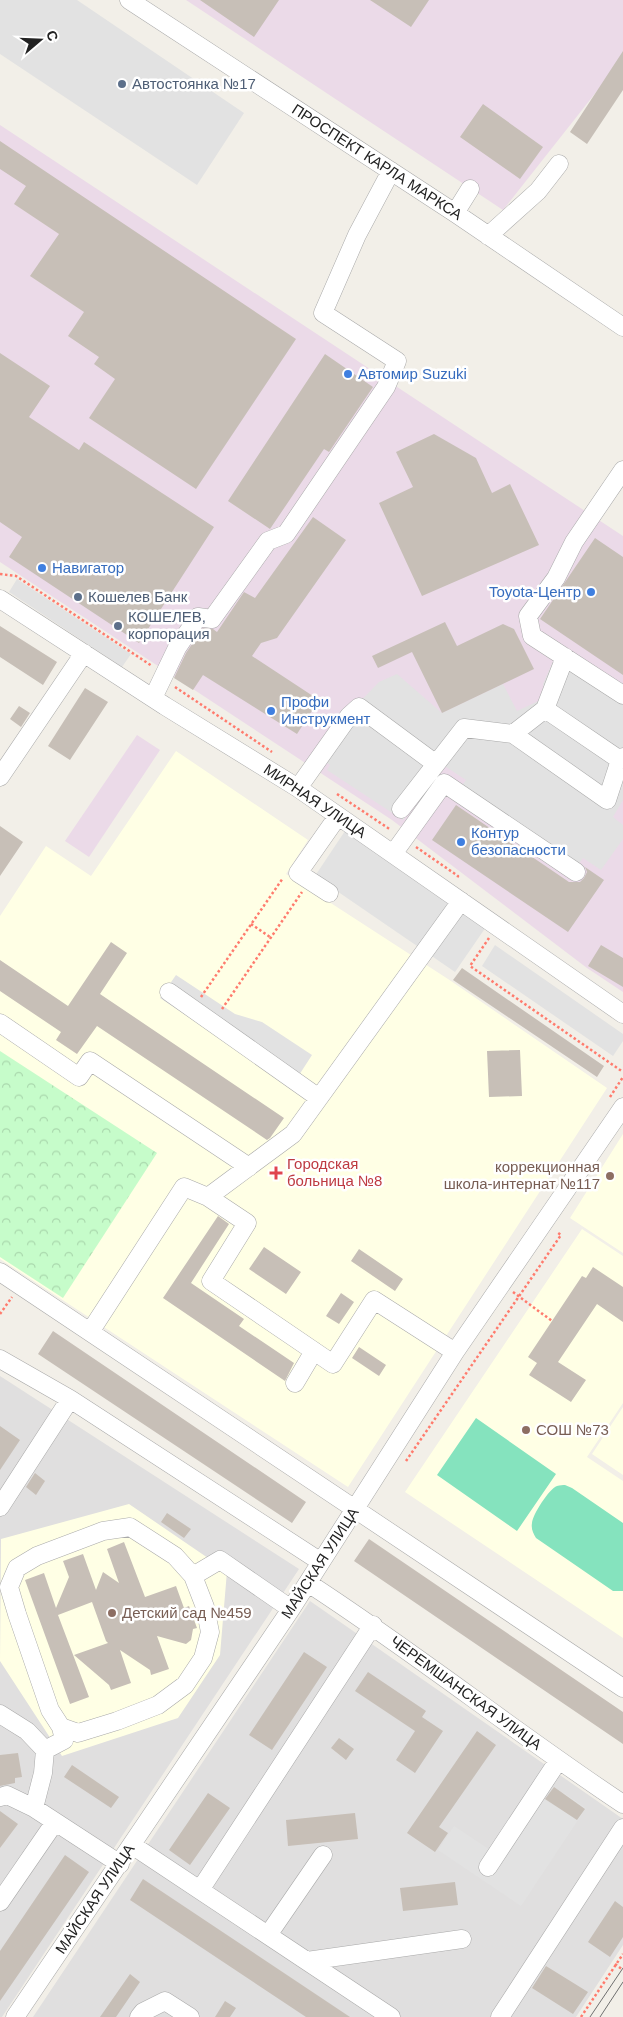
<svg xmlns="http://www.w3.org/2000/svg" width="623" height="2017" font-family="Helvetica,sans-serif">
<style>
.residential{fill:#e0dfdf}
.industrial{fill:#ebdae8}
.education{fill:#ffffe5}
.park{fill:url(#park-crowns)}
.pitch{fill:#85e3be}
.parking{fill:#e2e2e2}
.building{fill:#c7bfb7}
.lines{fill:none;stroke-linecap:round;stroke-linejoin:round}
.minor-casing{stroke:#a9a9a9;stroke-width:19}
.path{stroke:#ff7b6d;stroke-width:2.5;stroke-dasharray:2.5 2.5;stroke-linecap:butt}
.minor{stroke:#fff;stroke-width:18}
.tram{stroke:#707070;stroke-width:1}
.service-dot{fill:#5c6f8a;stroke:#fff;stroke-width:2}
.shop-dot{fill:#3f7fe0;stroke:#fff;stroke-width:2}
.health-dot{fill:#e0444e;stroke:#fff;stroke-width:2}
.education-dot{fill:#8d6e63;stroke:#fff;stroke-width:2}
.labels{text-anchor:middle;stroke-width:5;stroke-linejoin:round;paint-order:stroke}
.service-label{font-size:15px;fill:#4e5e75;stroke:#fff;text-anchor:start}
.street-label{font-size:15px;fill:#222;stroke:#fff}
.shop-label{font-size:15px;fill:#366cbe;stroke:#fff;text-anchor:start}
.health-label{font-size:15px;fill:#be3a42;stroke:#fff;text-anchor:start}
.education-label{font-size:15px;fill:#785e54;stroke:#fff;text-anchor:start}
</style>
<defs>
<pattern id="park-crowns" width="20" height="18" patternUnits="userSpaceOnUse" patternTransform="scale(1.25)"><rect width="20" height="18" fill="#c6fcca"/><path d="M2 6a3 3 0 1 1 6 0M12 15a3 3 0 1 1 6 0" fill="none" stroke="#aad8ad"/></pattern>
</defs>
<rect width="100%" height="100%" fill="#f2efe8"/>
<!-- residential -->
<path class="residential" d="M0 1376 299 1569 2 2017H0Z
M310 1601 623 1819V1945L576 2017H33Z"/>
<!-- industrial -->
<path class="industrial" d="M186 0H623V58L503 210Z
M0 125 623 536V992L587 968 392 820 0 562Z
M137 735 160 750 89 857 65 841Z"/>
<!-- education -->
<path class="education" d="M176 751 308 840 286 874 448 979 607 1088 348 1487 0 1259V916L46 846 91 876Z
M623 1134V1253L570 1218Z
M582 1229 623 1256V1403L587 1457 623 1481V1638L405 1492Z
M623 1407V1475L592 1454Z
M129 1504 227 1571 220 1655 178 1718 62 1756 0 1661 1 1539Z"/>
<!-- park -->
<path class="park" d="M0 1051 157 1153 63 1298 0 1257Z"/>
<!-- pitch -->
<path class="pitch" d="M476 1418 556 1474 517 1531 437 1475Z
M565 1485 572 1488 623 1523V1591H613L536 1538C533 1533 531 1529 532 1523 533 1514 549 1489 557 1486 560 1485 563 1485 565 1485Z"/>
<!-- parking -->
<path class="parking" d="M0 0H77L244 113 197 185 0 54Z
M17 579 131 654 122 667 9 592Z
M560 646 623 688V800L613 817 623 825V839L601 870 583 858 572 873 455 794 466 780 443 765 403 820 327 770 330 765 316 756 346 716 379 682 397 674 442 713 503 684 517 711 547 697 543 684Z
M345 831 486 927 455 972 315 876Z
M495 945 623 1034V1041L613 1056 482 966Z
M176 975 235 1014 262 1022 312 1055 292 1086 160 998Z
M564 1793 586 1808 521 1906 438 1850 454 1826 499 1856 539 1796 555 1806Z"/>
<!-- building -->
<path class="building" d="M200 0H279L254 37Z
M370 0H429L411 27Z
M623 51V90L587 144 570 132Z
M483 104 543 147 520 179 460 137Z
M0 141 296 339 196 489 89 418 115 379 94 364 99 357 68 336 84 312 30 276 59 234 14 204 26 186 0 169Z
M0 353 50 386 29 417 79 450 84 442 214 527 139 643 9 557 22 537 0 522Z
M325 354 373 387 329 452 324 449 270 529 228 501Z
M434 434 476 458 492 493 510 484 539 545 422 596 379 503 413 487 396 452Z
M313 517 346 540 277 638 261 643 252 656 319 700 297 734 203 675 193 690 174 678 186 653 203 628 213 629 217 632 244 592 255 598Z
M595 538 623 557V675L540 619Z
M445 622 457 646 503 624 514 629 534 669 442 713 412 652 378 668 372 656Z
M0 626 57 662 43 685 0 657Z
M85 688 108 702 70 760 48 746Z
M19 706 30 713 21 727 10 719Z
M456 805 569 882H580L584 878 587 872 585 867 604 880 568 932 432 840Z
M0 826 23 842 0 876Z
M111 942 127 953 100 994 284 1118 270 1138 267 1140 97 1026 77 1054 56 1040 61 1032 0 991V960L68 1006Z
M601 945 623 958V987L588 966Z
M462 968 604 1066 597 1077 453 980Z
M520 1050 522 1096 489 1097 487 1051Z
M218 1216 229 1224 191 1283 244 1319 239 1326 294 1363 285 1381 163 1298Z
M264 1247 301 1272 286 1294 249 1269Z
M359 1249 403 1279 395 1291 351 1261Z
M593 1267 623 1287V1322L597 1304 558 1362 586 1380 571 1402 529 1375 537 1363 528 1357 582 1276 586 1278Z
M341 1293 354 1302 339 1324 326 1316Z
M53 1331 306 1502 292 1523 38 1354Z
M359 1347 386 1365 379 1376 352 1358Z
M0 1426 20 1440 0 1470Z
M35 1473 45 1481 36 1495 26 1487Z
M167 1513 191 1529 184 1538 161 1522Z
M369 1539 623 1712V1744L354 1561Z
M124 1542 145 1597 176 1586 184 1608 189 1606 197 1628 193 1629 191 1640 186 1644 157 1636 169 1669 151 1675 150 1670 120 1650 131 1683 111 1690 109 1685 74 1655 108 1643 106 1641 92 1602 58 1615 89 1697 70 1704 25 1580 44 1573 56 1608 69 1577 63 1561 83 1554 96 1590 103 1572 119 1583 107 1549Z
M304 1652 327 1667 272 1750 249 1735Z
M368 1672 426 1711 422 1717 443 1731 415 1773 396 1760 415 1731 355 1691Z
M477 1731 496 1745 439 1827 448 1833 435 1852 407 1833Z
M339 1738 354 1749 346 1760 331 1748Z
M18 1753 22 1777 15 1778V1783L0 1786V1755Z
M72 1765 119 1797 111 1808 64 1777Z
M554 1787 585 1809 577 1820 545 1799Z
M208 1793 230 1808 190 1865 169 1850Z
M0 1811 18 1824 0 1848Z
M355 1813 358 1839 288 1846 286 1820Z
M65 1855 89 1872 0 2001V1951Z
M143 1879 350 2017H306L130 1900Z
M455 1882 458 1905 403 1911 400 1888Z
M615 1901 623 1907V1937L610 1957 588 1942Z
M546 1966 588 1992 573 2014 532 1988Z
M130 1974 140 1982 116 2017H100Z
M225 2001 236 2008 230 2017H215Z"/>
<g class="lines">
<!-- minor casing -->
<g class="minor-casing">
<path id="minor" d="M129 0 455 213 623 327
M455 213 470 189
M488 236 538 191 559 164
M623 470 574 542 556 578 528 616 532 636 623 695
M0 599 165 706 298 788 623 1014
M153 698 177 648 198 617 212 619 268 541 286 534 386 387 397 361 323 313 357 235 391 171
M545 709 620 760
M513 734 607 800 620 760 623 757
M0 777 84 653
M298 788 349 716 359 707 436 764
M401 809 464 728 513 734 545 709 565 657
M393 854 444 783 576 872
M329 893 298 873 338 816
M169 992 319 1098
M0 1023 79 1077 90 1061 249 1167
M208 1197 247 1223 211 1281 333 1364 374 1300 455 1352
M0 1272 623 1688
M90 1332 184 1187 208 1197 293 1134 461 901
M0 1359 70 1399 321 1562
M295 1383 314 1351
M0 1507 70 1399
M130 1527 175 1556 193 1576 205 1607 210 1632 203 1658 185 1685 158 1705 117 1721 78 1733 61 1727 50 1710 17 1614 9 1587 17 1568 37 1556 103 1531Z
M193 1576 220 1560 291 1609
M308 1583C416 1653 516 1733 623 1804
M0 1714 27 1731 45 1750 43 1773 34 1808
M45 1750 64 1740 61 1727
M0 1797 7 1795 34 1808 120 1864
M132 1845 391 2017
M488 1867 558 1761
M200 1890 373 1625
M0 1902 55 1822
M268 1935 323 1855
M307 1961 462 1939
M15 2017 291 1609 455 1352 623 1107
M139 2017 143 2012 165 2001 190 2017
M500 2017 623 1828"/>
</g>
<!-- path -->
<path class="path" d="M0 574 16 576 152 666
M175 687 272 752
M337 794 391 830
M416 847 458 876 457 879
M251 924 270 937
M489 938 470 966 623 1072
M201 997 283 878
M222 1009 302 892
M610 1097 623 1077
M513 1292 552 1321
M0 1314 12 1297
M406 1461 561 1235 557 1232
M615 1964 623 1970
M581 2017 623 1954"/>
<!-- minor -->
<use href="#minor" class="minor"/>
<!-- tram -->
<path class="tram" d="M590 2017 623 1968
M600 2017 623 1982"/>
</g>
<!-- markers -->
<g class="service-dot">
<circle cx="122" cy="84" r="5"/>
<circle cx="78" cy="597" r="5"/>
<circle cx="118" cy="626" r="5"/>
</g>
<g class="shop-dot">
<circle cx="348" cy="374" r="5"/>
<circle cx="42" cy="568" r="5"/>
<circle cx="591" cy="592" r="5"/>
<circle cx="271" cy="711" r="5"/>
<circle cx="461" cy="842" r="5"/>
</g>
<path class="health-dot" d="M273.5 1165.5h5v5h5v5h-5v5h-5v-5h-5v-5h5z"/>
<g class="education-dot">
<circle cx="610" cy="1176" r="5"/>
<circle cx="526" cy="1430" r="5"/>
<circle cx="112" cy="1613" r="5"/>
</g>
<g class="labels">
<!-- service labels -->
<g class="service-label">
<text x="132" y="89">Автостоянка №17</text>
<text x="88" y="602">Кошелев Банк</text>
<text x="128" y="622">КОШЕЛЕВ,<tspan x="128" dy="17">корпорация</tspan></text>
</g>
<!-- street labels -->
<g class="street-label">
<text transform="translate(377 162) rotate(33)" y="5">ПРОСПЕКТ КАРЛА МАРКСА</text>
<text transform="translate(315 801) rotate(34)" y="5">МИРНАЯ УЛИЦА</text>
<text transform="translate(320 1563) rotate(-57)" y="5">МАЙСКАЯ УЛИЦА</text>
<text transform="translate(466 1693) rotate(36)" y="5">ЧЕРЕМШАНСКАЯ УЛИЦА</text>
<text transform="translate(95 1899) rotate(-56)" y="5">МАЙСКАЯ УЛИЦА</text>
</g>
<!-- shop labels -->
<g class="shop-label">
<text x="358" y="379">Автомир Suzuki</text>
<text x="52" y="573">Навигатор</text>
<text x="581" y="597" text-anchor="end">Toyota-Центр</text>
<text x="281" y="707">Профи<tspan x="281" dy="17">Инструкмент</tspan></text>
<text x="471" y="838">Контур<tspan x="471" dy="17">безопасности</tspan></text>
</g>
<!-- health labels -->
<g class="health-label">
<text x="287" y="1169">Городская<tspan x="287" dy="17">больница №8</tspan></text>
</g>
<!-- education labels -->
<g class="education-label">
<text x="600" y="1172" text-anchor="end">коррекционная<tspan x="600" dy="17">школа-интернат №117</tspan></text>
<text x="536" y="1435">СОШ №73</text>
<text x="122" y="1618">Детский сад №459</text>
</g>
</g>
<!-- north arrow -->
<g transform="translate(40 40) rotate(71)" stroke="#ffffff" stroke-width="4" paint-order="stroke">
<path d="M0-4L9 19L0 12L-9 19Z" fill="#222222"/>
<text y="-8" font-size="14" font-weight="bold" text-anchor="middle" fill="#222222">С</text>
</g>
</svg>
